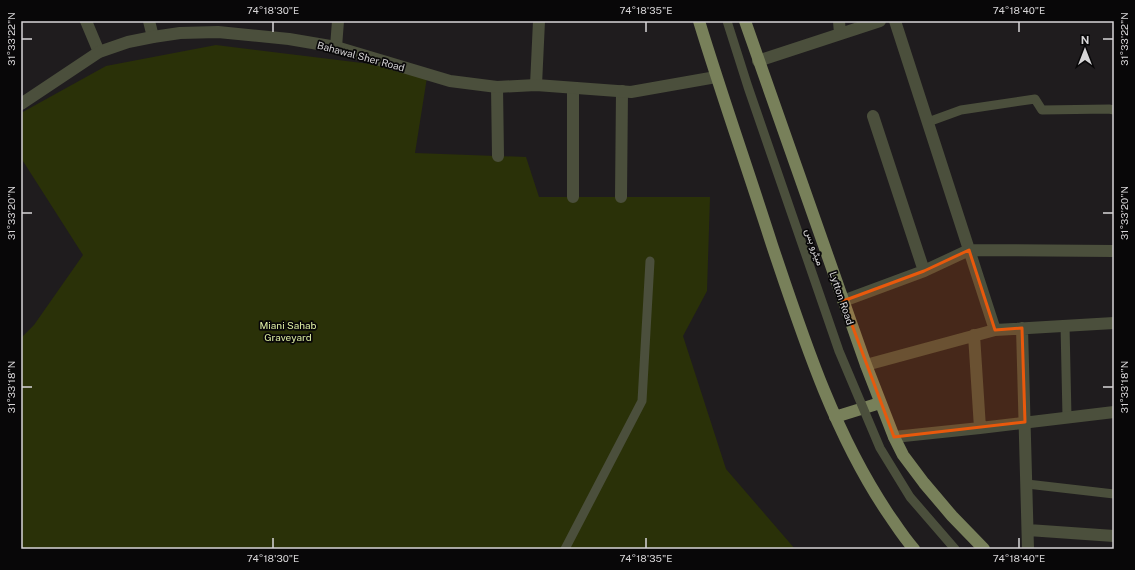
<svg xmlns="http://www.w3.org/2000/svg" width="1135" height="570" font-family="'Public Sans',Vazirmatn,sans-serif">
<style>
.green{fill:#2a3108}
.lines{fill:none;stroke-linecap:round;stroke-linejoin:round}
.service{stroke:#4b4f3c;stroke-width:9}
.minor{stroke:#4b4f3c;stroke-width:12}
.tertiary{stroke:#4b4f3c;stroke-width:12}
.primary{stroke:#78805a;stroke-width:12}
.service-bridge{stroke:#4b4f3c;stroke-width:9}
.marked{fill:#e8590c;fill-opacity:0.2;stroke:#e8590c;stroke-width:3;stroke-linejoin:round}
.ticks{fill:none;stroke:#d7d5d7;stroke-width:1.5}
.labels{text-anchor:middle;stroke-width:3.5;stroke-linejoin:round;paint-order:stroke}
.street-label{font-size:10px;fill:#d7d5d7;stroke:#080708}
.park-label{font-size:10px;fill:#ddeda3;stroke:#080708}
.neatline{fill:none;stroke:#d7d5d7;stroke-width:1.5}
.ticks-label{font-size:10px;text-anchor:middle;fill:#d7d5d7}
</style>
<rect width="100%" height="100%" fill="#1f1c1e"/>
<!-- green -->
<path class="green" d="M216 45 428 71 415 153 526 157 539 197H710L707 291 683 336 726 469 795 549H21V338L34 325 83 255 21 158V113L106 66Z"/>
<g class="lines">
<!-- service -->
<path class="service" d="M928 122 961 110 1035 99 1042 110 1109 109 1114 110
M1065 325 1067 417
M1027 484 1114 494
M565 549 642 401 650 261"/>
<!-- minor -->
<path class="minor" d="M86 21 99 52
M149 21 153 37
M839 21 840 34
M895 21 995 330
M336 47 338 21
M758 61 880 21
M536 85 539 21
M497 87 498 156
M573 88V197
M873 116 924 271 969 250 1114 251
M621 197 622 91
M843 301 924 271
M1022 328 1028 549
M974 335 980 428
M866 365 995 330 1114 323
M894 437 980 428 1114 412
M1028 530 1114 536"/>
<!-- tertiary -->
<path class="tertiary" d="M21 104 99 52 128 42 153 37 180 33 218 32 289 39 336 47 450 81 497 87 536 85 631 92 716 77"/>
<!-- primary -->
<path class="primary" d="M699 21C722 96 748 170 772 245 803 337 833 431 887 512 896 525 904 538 914 549
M745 21 866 365 894 437 903 455 924 483 952 516 984 549
M835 417 880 403"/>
<!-- service-bridge -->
<path class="service-bridge" d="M727 21 748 87 839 351 880 448 910 497 955 549"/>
</g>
<!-- marked area -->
<path class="marked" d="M969 250 995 330 1022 328 1025 422 894 437 843 301 924 271Z"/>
<!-- ticks -->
<path class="ticks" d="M273 22V32M646 22V32M1019 22V32M22 39H32M1103 39H1113M22 213H32M1103 213H1113M22 387H32M1103 387H1113M273 538V548M646 538V548M1019 538V548"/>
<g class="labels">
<!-- street labels -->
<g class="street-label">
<text transform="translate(361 56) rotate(15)" y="4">Bahawal Sher Road</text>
<text transform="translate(815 247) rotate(71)" y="4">میٹرو بس</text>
<text transform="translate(842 298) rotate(71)" y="4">Lytton Road</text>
</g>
<!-- park labels -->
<g class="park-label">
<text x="288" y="329">Miani Sahab<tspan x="288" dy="12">Graveyard</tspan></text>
</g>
</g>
<!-- border -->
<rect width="1135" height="570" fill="none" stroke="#080708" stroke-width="44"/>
<!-- north arrow -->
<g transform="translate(1085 50)" stroke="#080708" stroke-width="3" paint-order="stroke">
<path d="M0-3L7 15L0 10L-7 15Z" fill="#d7d5d7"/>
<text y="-6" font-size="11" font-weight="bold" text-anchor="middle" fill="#d7d5d7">N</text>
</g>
<rect x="22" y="22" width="1091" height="526" class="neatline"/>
<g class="ticks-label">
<text x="273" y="14">74°18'30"E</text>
<text x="646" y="14">74°18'35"E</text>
<text x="1019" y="14">74°18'40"E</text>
<text transform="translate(11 39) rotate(-90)" y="4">31°33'22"N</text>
<text transform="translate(1124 39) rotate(-90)" y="4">31°33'22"N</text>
<text transform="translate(11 213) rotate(-90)" y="4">31°33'20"N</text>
<text transform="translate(1124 213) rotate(-90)" y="4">31°33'20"N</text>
<text transform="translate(11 387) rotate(-90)" y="4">31°33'18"N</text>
<text transform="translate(1124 387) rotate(-90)" y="4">31°33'18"N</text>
<text x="273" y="562">74°18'30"E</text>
<text x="646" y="562">74°18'35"E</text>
<text x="1019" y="562">74°18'40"E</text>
</g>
</svg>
